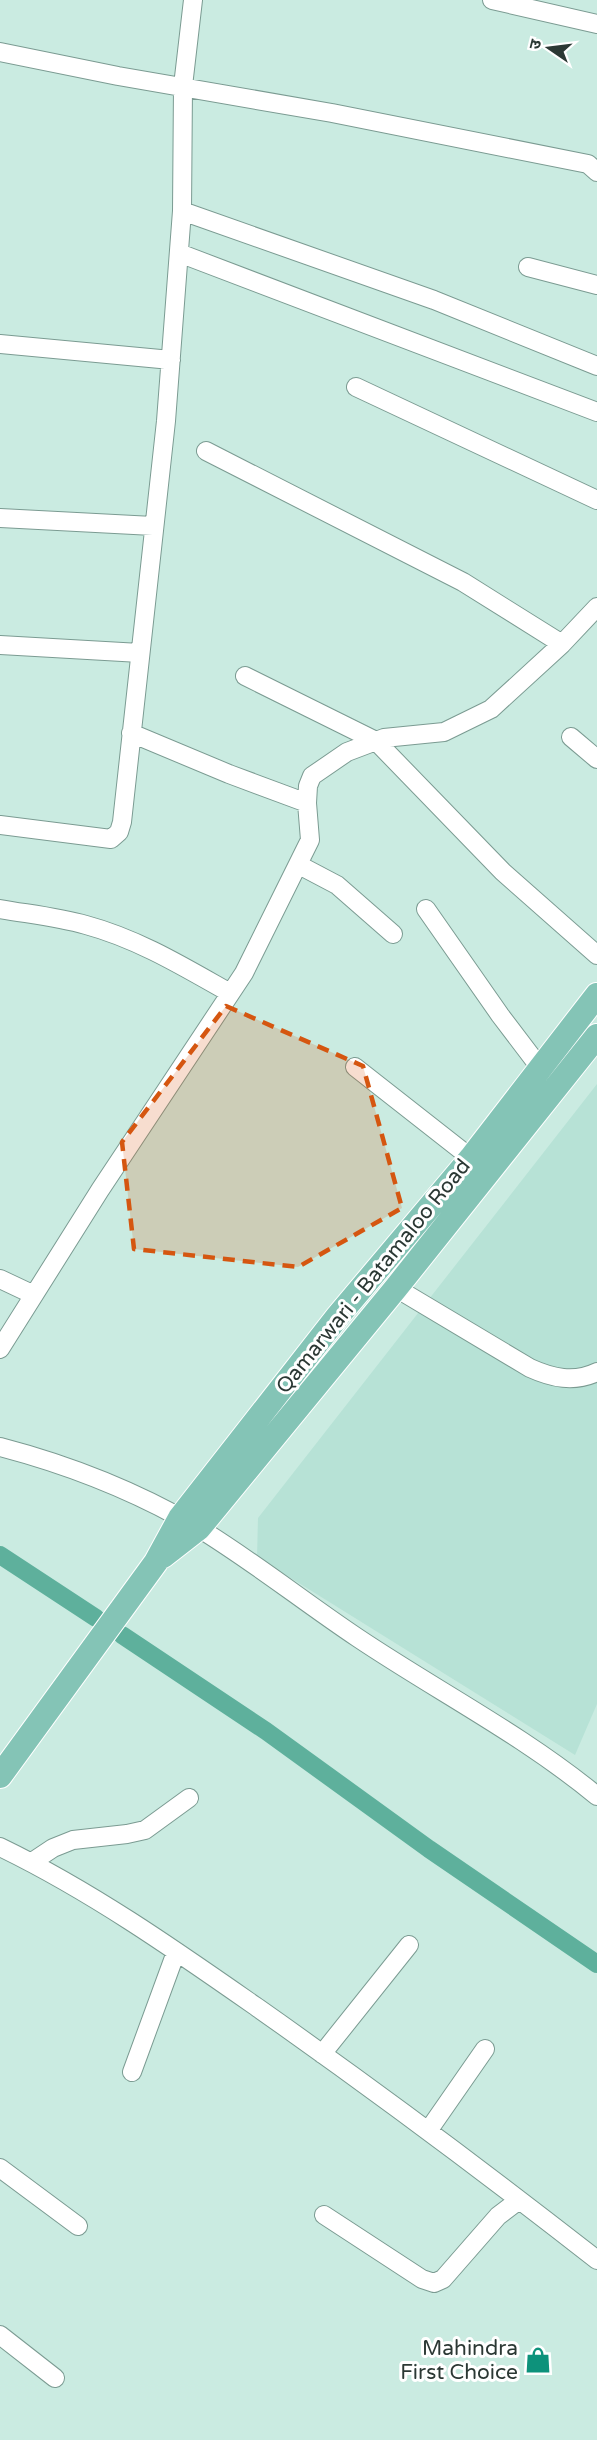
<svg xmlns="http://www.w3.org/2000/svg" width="597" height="2440" font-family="'Varela Round','Noto Sans Devanagari',sans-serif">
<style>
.built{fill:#b7e2d6}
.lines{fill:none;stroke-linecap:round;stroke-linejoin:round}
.canal{stroke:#5eb09c;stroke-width:18}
.minor-casing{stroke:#7b9b92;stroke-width:20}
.major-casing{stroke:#fff;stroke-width:26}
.minor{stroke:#fff;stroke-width:18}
.major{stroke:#84c4b6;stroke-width:24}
.marked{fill:#d55610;fill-opacity:0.2;stroke:#d55610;stroke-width:4.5;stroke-dasharray:12 8;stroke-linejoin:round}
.labels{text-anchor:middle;stroke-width:6;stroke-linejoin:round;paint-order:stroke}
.street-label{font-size:21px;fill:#2b3834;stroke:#fff}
.poi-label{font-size:21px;fill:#2b3834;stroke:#fff;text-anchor:end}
</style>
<rect width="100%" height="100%" fill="#caebe1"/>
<!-- built -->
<path class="built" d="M597 1084V1704L575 1755 257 1557 258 1518Z"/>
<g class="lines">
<!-- canal -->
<path class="canal" d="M0 1555 96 1618
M122 1635 266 1731 429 1849 597 1964"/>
<!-- minor casing -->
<g class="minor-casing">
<path id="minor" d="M492 0 597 24
M0 52 118 76 332 113 588 164 597 172
M182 211 434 300 597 366
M179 253 597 412
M528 267 597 285
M0 344 171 360
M356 387 597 500
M206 451 463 582 562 644
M0 518 153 526
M0 645 140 653
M245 676 376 741 503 872 597 955
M131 733 229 774 307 803
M571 737 597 759
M0 825 111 839 119 832 122 822 166 421 182 211 183 86 193 0
M299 865 337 885 393 934
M0 909C28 914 58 917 86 925 138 939 184 967 230 993
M426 909 500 1015 541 1069
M355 1067 471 1158
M0 1279 34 1295
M396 1288 530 1368C552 1378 574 1383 597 1372
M0 1349 100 1190 244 973 310 840 307 803 308 786 312 776 347 752 384 738 444 732 491 709 562 644 597 607
M0 1447C69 1465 135 1491 197 1527 253 1561 304 1602 358 1638 437 1691 523 1735 597 1796
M0 1847C91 1891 175 1950 258 2008 373 2089 486 2173 597 2260
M32 1862 53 1848 73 1840 127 1834 145 1830 189 1798
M322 2054 409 1945
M132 2072 176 1952
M428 2131 485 2049
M0 2168 78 2226
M324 2215 422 2279 434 2283 443 2279 498 2216 519 2200
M0 2335 55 2378"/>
</g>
<!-- major casing -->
<g class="major-casing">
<path id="major" d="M163 1556 199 1528 396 1288 597 1036
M0 1776 156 1562 180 1518 338 1316 471 1158 597 995"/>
</g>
<!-- minor -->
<use href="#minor" class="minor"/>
<!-- major -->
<use href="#major" class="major"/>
</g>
<!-- marked area -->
<path class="marked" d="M226 1006 363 1066 402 1208 298 1267 134 1249 122 1142Z"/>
<!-- icons -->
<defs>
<g id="shop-bare" transform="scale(2.07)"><path d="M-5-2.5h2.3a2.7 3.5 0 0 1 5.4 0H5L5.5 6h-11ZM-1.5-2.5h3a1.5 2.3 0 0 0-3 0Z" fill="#0d927b" stroke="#fff" stroke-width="2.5" paint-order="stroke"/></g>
</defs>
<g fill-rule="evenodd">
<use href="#shop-bare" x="538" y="2360"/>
</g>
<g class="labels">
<!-- street labels -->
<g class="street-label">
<text transform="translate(373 1276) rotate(-51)" y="7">Qamarwari - Batamaloo Road</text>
</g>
<!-- poi labels -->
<g class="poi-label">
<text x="518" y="2355">Mahindra<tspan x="518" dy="24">First Choice</tspan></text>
</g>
</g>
<!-- north arrow -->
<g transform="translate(549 48) rotate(284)" stroke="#ffffff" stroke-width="4.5" paint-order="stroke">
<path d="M0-4.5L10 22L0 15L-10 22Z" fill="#2b3834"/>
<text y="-9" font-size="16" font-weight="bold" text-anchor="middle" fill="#2b3834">उ</text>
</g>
</svg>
